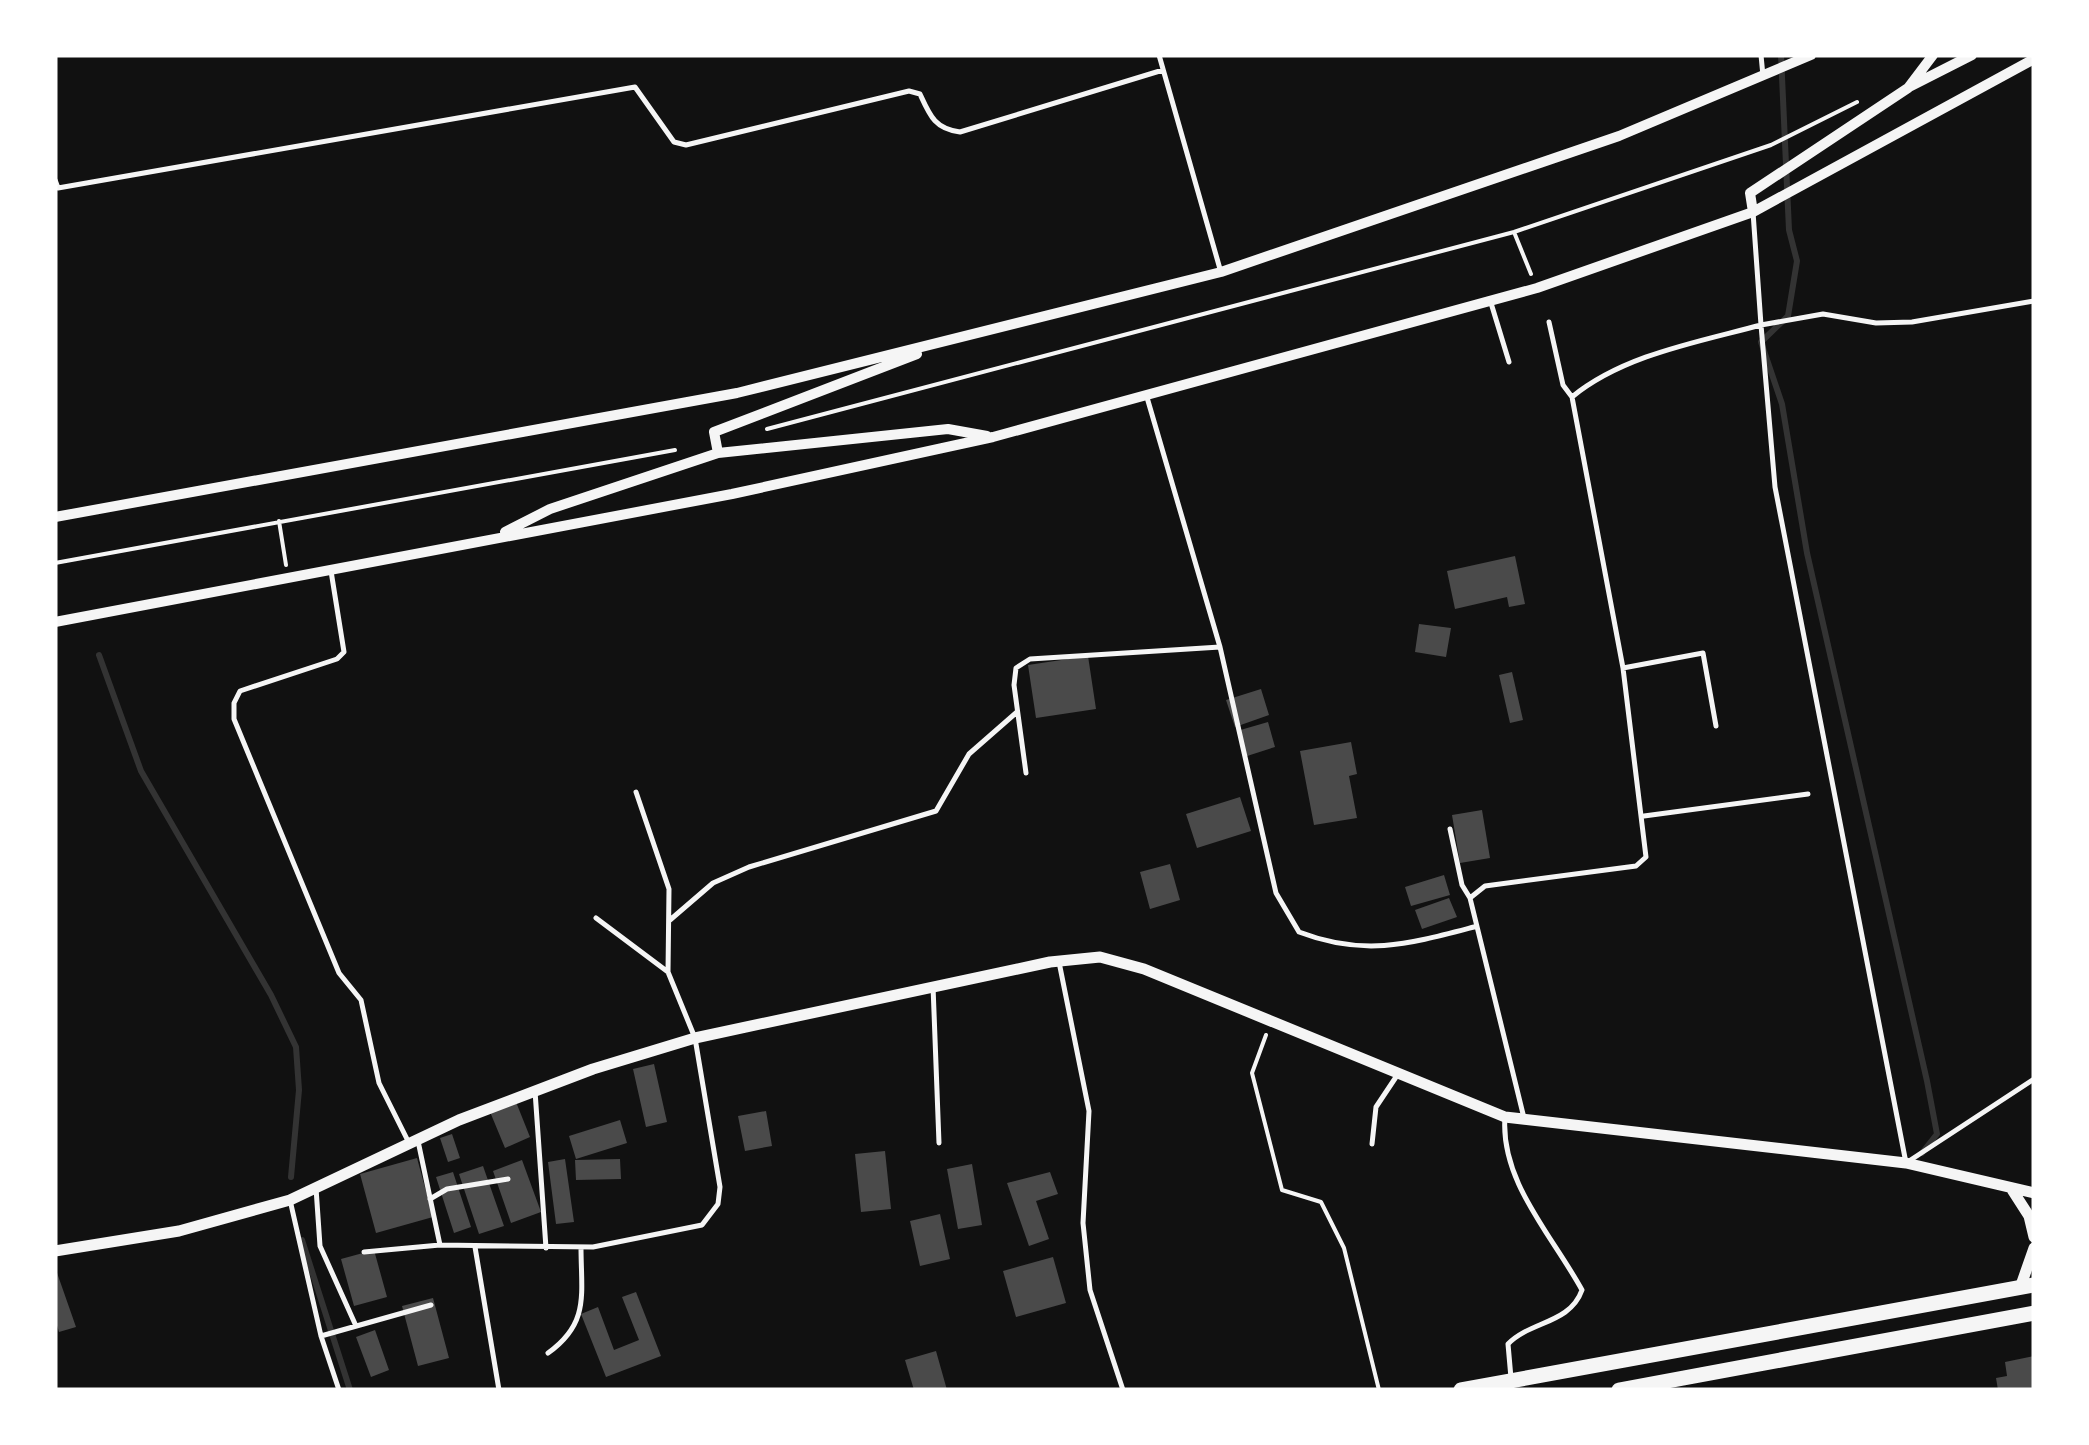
<svg xmlns="http://www.w3.org/2000/svg" width="2089" height="1445" font-family="Literata,serif">
<style>
.lines{fill:none;stroke-linecap:round;stroke-linejoin:round}
.stream{stroke:#333;stroke-width:6}
.building{fill:#4a4a4a}
.path{stroke:#f5f5f5;stroke-width:4}
.service{stroke:#f5f5f5;stroke-width:5}
.minor{stroke:#f5f5f5;stroke-width:10}
.tertiary{stroke:#f5f5f5;stroke-width:11}
.primary{stroke:#f5f5f5;stroke-width:15}
</style>
<rect width="100%" height="100%" fill="#111"/>
<g class="lines">
<!-- stream -->
<path class="stream" d="M1781 55 1789 230 1797 261 1788 316 1761 342 1782 404 1807 553 1927 1081 1937 1134 1922 1153
M99 655 141 771 271 995 296 1047 299 1090 291 1177
M302 1240 350 1390"/>
</g>
<!-- building -->
<path class="building" d="M1515 556 1525 604 1509 607 1507 597 1455 609 1447 571Z
M1419 624 1451 628 1446 657 1415 652Z
M1088 656 1096 709 1036 718 1028 665Z
M1512 672 1523 720 1510 723 1499 675Z
M1261 689 1269 715 1235 727 1226 700Z
M1268 722 1275 747 1244 757 1237 731Z
M1351 742 1357 774 1349 776 1357 818 1314 825 1300 751Z
M1240 797 1251 831 1197 848 1186 814Z
M1482 810 1490 858 1460 863 1452 815Z
M1170 864 1180 900 1150 909 1140 872Z
M1444 875 1450 895 1411 906 1405 887Z
M1449 898 1457 917 1422 929 1415 910Z
M654 1064 667 1122 646 1127 633 1069Z
M514 1097 530 1137 505 1148 488 1107Z
M766 1111 772 1146 745 1151 738 1116Z
M620 1120 627 1143 576 1159 569 1136Z
M452 1134 460 1158 448 1162 440 1138Z
M885 1151 891 1209 861 1212 855 1154Z
M417 1158 433 1217 376 1233 360 1174Z
M565 1159 574 1222 556 1224 548 1162Z
M620 1159 621 1179 576 1180 575 1160Z
M522 1160 541 1212 511 1223 493 1171Z
M972 1164 982 1225 958 1229 947 1169Z
M483 1166 504 1226 479 1234 459 1174Z
M453 1172 471 1227 454 1233 436 1177Z
M1050 1172 1058 1194 1036 1201 1049 1239 1029 1246 1007 1183Z
M940 1214 950 1259 920 1266 910 1221Z
M374 1250 387 1297 354 1306 341 1259Z
M1053 1257 1066 1303 1016 1317 1003 1271Z
M55 1267 76 1327 59 1332 55 1319Z
M636 1292 661 1356 606 1377 581 1314 598 1307 614 1350 639 1340 622 1297Z
M433 1298 449 1358 418 1366 402 1306Z
M375 1330 389 1370 371 1377 356 1337Z
M936 1351 947 1390H914L905 1360Z
M2034 1356V1390H1998L1996 1378 2007 1376 2005 1362Z"/>
<g class="lines">
<!-- path -->
<path class="path" d="M1514 232 1531 274
M767 429 1514 232 1771 145 1857 102
M279 521 286 565
M55 563 675 450
M1266 1035 1252 1073 1282 1190 1321 1202 1344 1248 1379 1390"/>
<!-- service -->
<path class="service" d="M1159 55 1220 269
M1761 55 1763 76
M55 180 58 188 635 87 674 142 686 145 909 91 920 94C930 116 935 129 960 132L1163 70
M2034 301 1912 322 1876 323 1823 314 1761 325 1775 487 1906 1163 2034 1079
M1491 303 1509 362
M1549 322 1563 385 1572 397
M1146 394 1220 647 1276 893 1299 932C1364 957 1409 944 1474 927
M331 571 344 652 337 659 240 691 234 703V719L339 973 361 1000 379 1083 409 1143
M1623 668 1703 653 1716 726
M1026 773 1014 685 1016 668 1030 659 1220 647
M1644 816 1808 794
M1450 829 1462 885 1470 898
M596 918 668 972
M670 920 713 883 749 867 936 811 969 754 1017 712
M1059 962 1089 1111 1083 1223 1090 1290 1123 1390
M933 986 939 1143
M535 1091 546 1248
M1505 1117C1500 1181 1552 1235 1582 1290 1570 1324 1530 1321 1508 1344L1511 1378
M1524 1118 1470 898 1485 886 1636 866 1646 857 1623 668 1572 397C1623 355 1698 342 1761 325L1753 212
M418 1141 440 1245
M1372 1144 1376 1107 1398 1074
M316 1188 320 1246 356 1326
M430 1199 447 1189 508 1179
M290 1200 321 1336 339 1390
M475 1247 499 1390
M364 1252 440 1245 593 1247 702 1225 718 1204 720 1187 695 1038 668 972 669 889 636 792
M321 1336 431 1305
M548 1353C590 1323 581 1294 581 1247"/>
<!-- minor -->
<path class="minor" d="M1909 87 1972 55
M1753 212 1750 193 1908 88 1933 55
M718 453 714 432 917 354
M55 517 737 393 1221 272 1619 136 1811 55
M505 532 550 509 718 453 948 429 987 436
M55 622 732 494 993 437 1537 288 1753 212 2034 59"/>
<!-- tertiary -->
<path class="tertiary" d="M2011 1188 2029 1216 2034 1237
M55 1251 179 1231 290 1200 459 1120 593 1069 695 1038 1050 962 1100 957 1144 969 1505 1117 1906 1163 2034 1193
M2020 1288 2034 1248"/>
<!-- primary -->
<path class="primary" d="M1461 1390 2034 1285
M1619 1390 2034 1313"/>
</g>
<!-- border -->
<rect width="2089" height="1445" fill="none" stroke="#ffffff" stroke-width="115"/>
</svg>
